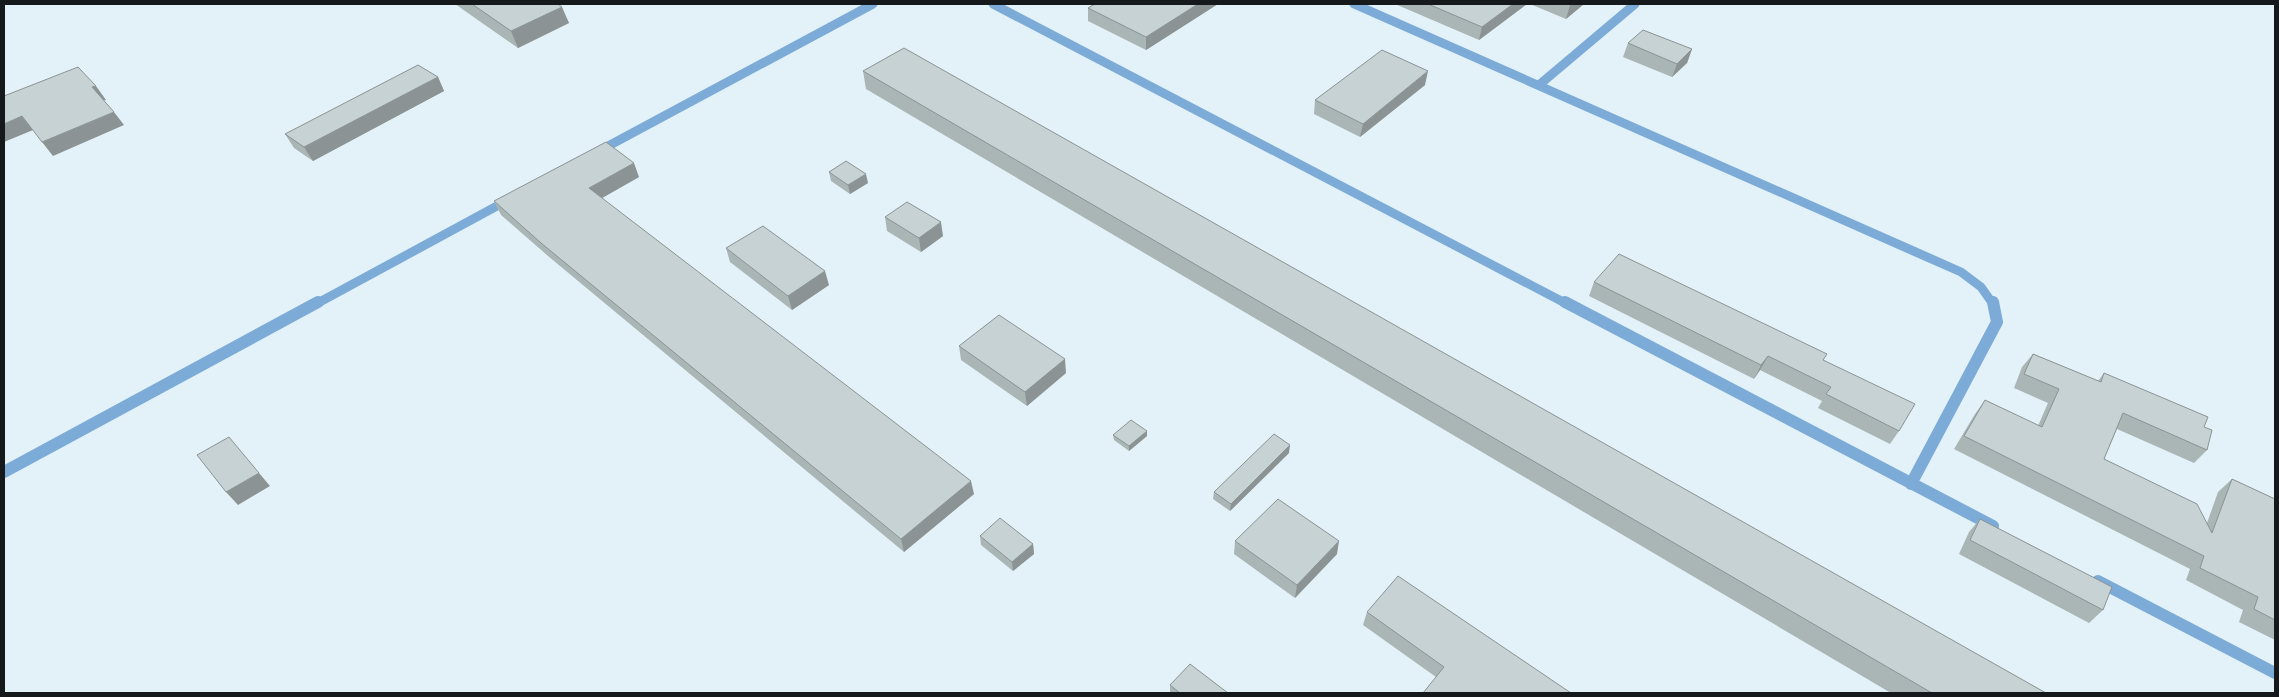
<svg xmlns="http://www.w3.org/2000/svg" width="2279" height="697" font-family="Helvetica,sans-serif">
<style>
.built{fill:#e3f2f8}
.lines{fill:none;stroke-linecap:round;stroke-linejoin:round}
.service-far1{stroke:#7dabd7;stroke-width:9}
.service{stroke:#7dabd7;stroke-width:12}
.wall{fill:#aab5b6}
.shaded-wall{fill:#8b9394}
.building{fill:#c6d2d4;stroke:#8b9394}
</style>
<rect width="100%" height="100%" fill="#f5fcff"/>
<!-- built -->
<path class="built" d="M4 4H2275V693H4Z"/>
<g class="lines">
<!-- service-far1 -->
<path class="service-far1" d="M993 4 1567 304
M1354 4 1961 272 1981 287 1993 304
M1539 85 1635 4
M597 152 873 4
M316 304 510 199"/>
<!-- service -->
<path class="service" d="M1565 302 1993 526
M4 472 318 302
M1911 484 1997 322 1993 302
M2098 581 2275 673"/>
</g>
<!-- wall -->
<path class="wall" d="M455 4H558L569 23 518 48Z
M1095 4H1218L1146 50 1088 21V8Z
M1395 4H1527L1479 40Z
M1530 4H1584L1566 19Z
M1628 43 1692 49 1687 63 1672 77 1623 57Z
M863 71 2046 693H1891L866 89Z
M438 77 444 91 313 161 294 148 285 134Z
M1425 85 1360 137 1314 114 1315 100Z
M829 172 868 183 850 194 831 181Z
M639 177 602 198 974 494 904 552 548 256 501 215 494 201Z
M885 217 943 236 921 252 887 231Z
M726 248 829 285 792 310 730 262Z
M1594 282 1824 360 1899 431 1890 444 1818 408 1822 401 1760 370 1754 379 1589 296Z
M959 346 1066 373 1027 406 961 360Z
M2033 354 2098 381 2104 373 2204 427 2207 450 2194 463 2117 429 2104 459 2207 523 2218 492 2232 479 2275 499V640L2239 622 2243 610 2186 580 2190 569 1954 449 1975 414 1985 400 2038 426 2048 403 2014 388 2022 367Z
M1147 431V436L1129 451 1114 440 1113 435Z
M1289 453 1230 511 1213 499 1214 492Z
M1980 519 2103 610 2089 623 1959 554 1969 532Z
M980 536 1033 544 1034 554 1013 571 981 545Z
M1235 541 1337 554 1295 598 1234 554Z
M1367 612 1571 693 1436 677 1363 625Z
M1170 685 1228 693H1170Z"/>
<!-- shaded-wall -->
<path class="shaded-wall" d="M1198 4H1218L1146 50V37Z
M1513 4H1527L1479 40 1482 27Z
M1572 4H1584L1566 19 1570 5Z
M562 7 569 23 518 48 511 31Z
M1692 49 1687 63 1672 77 1677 64Z
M1428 71 1425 85 1360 137 1363 124Z
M438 77 444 91 313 161 304 147Z
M96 86 106 100 102 101 92 87Z
M114 112 124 125 53 156 42 142Z
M22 116 33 130 4 142V124Z
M634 163 639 177 595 202 589 188Z
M866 174 868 183 850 194 848 185Z
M941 222 943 236 921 252 919 238Z
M825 271 829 285 792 310 788 296Z
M1768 356 1760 370 1754 379 1761 365Z
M1065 359 1066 373 1027 406 1025 392Z
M1147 431V436L1129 451V446Z
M1290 445 1289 453 1230 511 1231 504Z
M259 473 270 486 238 505 226 492Z
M971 481 974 494 904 552 901 539Z
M1339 541 1337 554 1295 598 1297 585Z
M1033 544 1034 554 1013 571 1012 562Z"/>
<!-- building -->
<path class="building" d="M472 4H558L562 7 511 31Z
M1095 4H1198L1146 37 1088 8Z
M1428 4H1513L1482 27Z
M1643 30 1692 49 1677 64 1628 43Z
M904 48 2046 693H1932L863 71Z
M1382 50 1428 71 1363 124 1315 100Z
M418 65 438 77 304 147 285 134Z
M78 67 96 86 92 87 114 112 42 142 22 116 4 124V96Z
M606 142 634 163 589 188 971 481 901 539 541 243 494 201Z
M846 161 866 174 848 185 829 172Z
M907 202 941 222 919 238 885 217Z
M763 226 825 271 788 296 726 248Z
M1619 254 1827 354 1823 360 1915 404 1899 431 1826 394 1831 387 1768 356 1761 365 1594 282Z
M999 315 1065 359 1025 392 959 346Z
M2033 354 2101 382 2104 373 2208 417 2204 427 2212 430 2207 450 2123 413 2104 459 2197 504 2212 533 2232 479 2275 499V620L2254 609 2258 597 2200 568 2204 556 1964 436 1985 400 2042 427 2059 389 2024 374Z
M1131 420 1147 431 1129 446 1113 435Z
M1274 434 1290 445 1231 504 1214 492Z
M229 437 259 473 226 492 197 455Z
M1278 499 1339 541 1297 585 1235 541Z
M1000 518 1033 544 1012 562 980 536Z
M1980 519 2112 587 2103 610 1970 540Z
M1398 576 1571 693H1423L1444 667 1367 612Z
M1190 664 1228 693H1180L1170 685Z"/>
<!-- border -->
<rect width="2279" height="697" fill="none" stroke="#16191b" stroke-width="10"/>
</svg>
